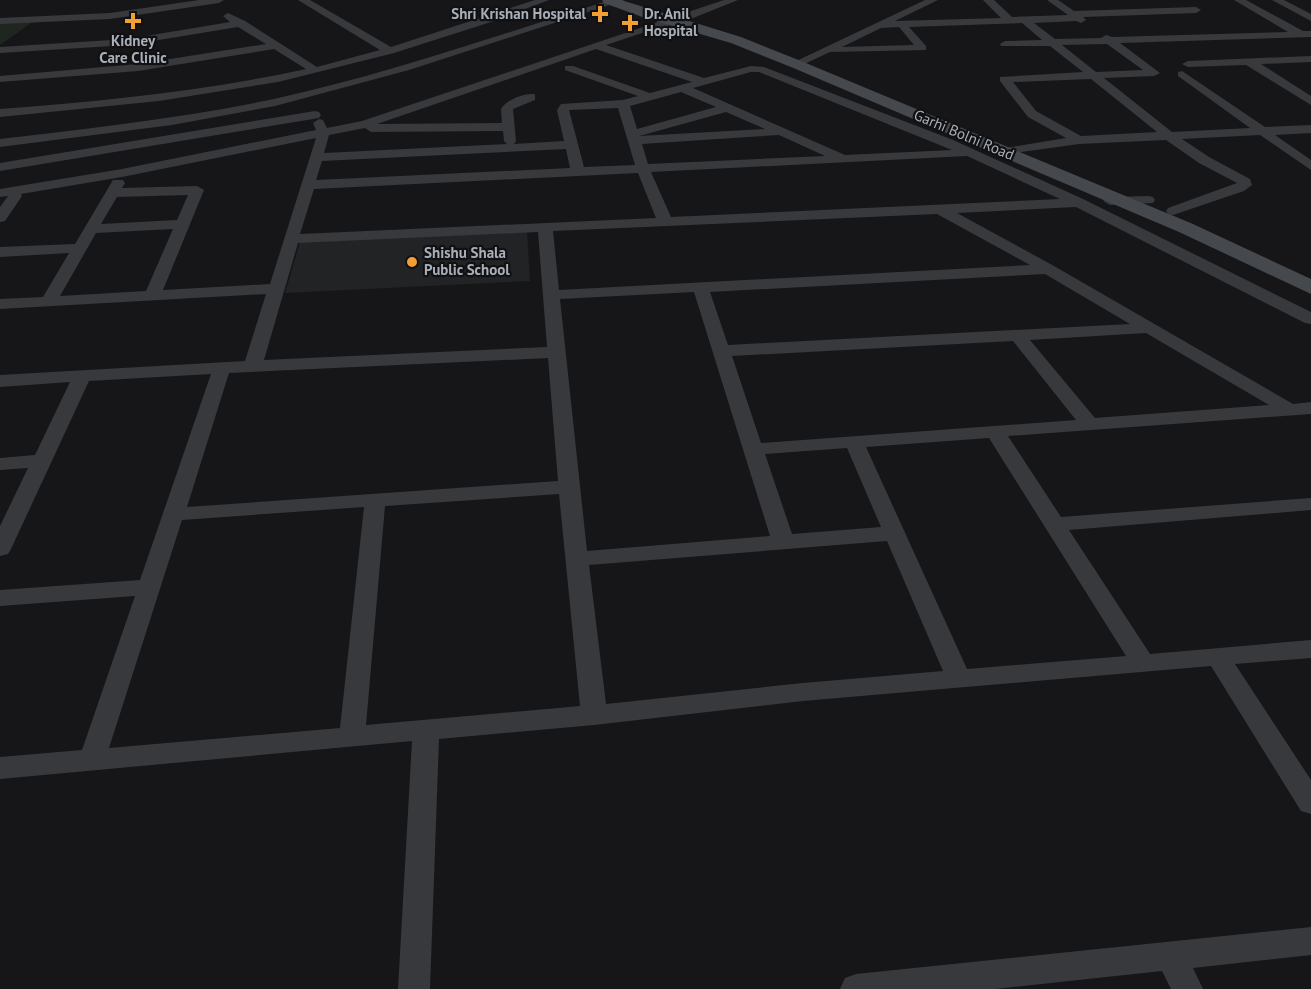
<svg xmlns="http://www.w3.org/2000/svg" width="1311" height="989" font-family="'PT Sans',sans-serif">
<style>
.built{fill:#222325}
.green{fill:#1e261f}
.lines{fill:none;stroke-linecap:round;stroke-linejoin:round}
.minor{fill:#37393d;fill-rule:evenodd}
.secondary{fill:#45484d;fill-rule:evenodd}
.poi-dot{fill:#f2a034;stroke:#111113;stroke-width:2}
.labels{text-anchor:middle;stroke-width:4.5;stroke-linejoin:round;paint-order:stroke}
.far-poi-label{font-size:15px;font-weight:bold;fill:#a8afb8;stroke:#111113;text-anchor:start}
.far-street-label{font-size:15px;fill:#a8afb8;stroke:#111113}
</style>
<rect width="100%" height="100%" fill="#161618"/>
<!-- built -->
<path class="built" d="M527 232 530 281 285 293 300 242Z"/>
<!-- green -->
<path class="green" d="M0 20 34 21 0 45Z"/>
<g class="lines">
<!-- minor -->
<path class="minor" d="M199 0H224L219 3 110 19 0 24V18L110 13Z
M298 0H310L391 47 535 0H549L491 22 394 53 278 82 159 101 0 117V109C103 101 205 91 306 69L274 49 138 71 0 82V76L138 64 266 44 238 27 128 45 0 53V47L128 39 230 22 223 16 228 13 245 21 317 67 380 50Z
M610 0H625L409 70 275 106 172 125 0 147V139C92 128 184 118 274 99 388 74 499 35 610 0Z
M724 0H738L678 24 660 27 606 45 704 78 751 66 764 67 953 140 1083 199 1311 312V324L1305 323 1076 207 957 213 1054 266 1293 404 1311 402V414L1008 436 1061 517 1311 498V510L1069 530 1150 654 1311 640V658L1235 664 1311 780V814L1301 811 1211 666 803 701 594 725 439 739 430 989H398L412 741 0 779V757L82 750 135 596 0 606V590L140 580 211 374 89 381 11 549 8 554 0 556V526L28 468 0 470V458L35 455 70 382 0 387V375L245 361 266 294 0 309V299L43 297 69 253 0 257V247L75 244 113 180H123L125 183 122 188 197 186 204 190 163 290 270 284 316 138 122 177 21 194 22 196 5 221 0 222V207L8 196 0 197V189L122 169 316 130 313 123 319 119 323 120 327 128 362 121ZM596 49 692 82 650 93 573 66H565V70L638 96 623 100 561 104 557 110 564 141 514 144 516 141 513 109 535 100V94C523 93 508 99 501 109L502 123 377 124ZM751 72H759L952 150 845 155 693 88ZM681 92 716 107 637 129 630 106ZM618 108 635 165 584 167 569 110ZM726 112 765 129 639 136 643 135ZM365 128 371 132 503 131 504 141 507 144 324 153 329 135ZM779 135 825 156 648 164 642 144ZM566 149 570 168 316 180 322 161ZM967 156 1060 199 671 217 651 172ZM638 173 656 218 300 234 314 189ZM188 195 177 220 101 224 117 197ZM937 214 1030 265 559 290 553 231ZM173 229 146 291 60 296 96 233ZM538 232 547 347 264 360 298 243ZM1045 274 1130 324 728 345 710 292ZM694 292 770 536 587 551 560 299ZM1146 333 1269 405 1095 418 1030 340ZM1013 341 1076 420 761 443 732 356ZM548 358 558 481 187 507 229 373ZM989 438 1126 656 967 669 866 447ZM847 448 881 527 792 534 765 454ZM559 494 580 706 366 725 385 506ZM364 507 340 728 109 748 182 520ZM887 541 943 671 803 683 606 704 589 565Z
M925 0H938L895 21 1001 18 983 0H994L1012 17 1068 15 1047 0H1058L1074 11 1196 7 1201 10 1196 13 1083 17 1086 20 1081 23 1076 21 1034 23 1055 39 1101 38 1106 35 1112 37 1288 32 1234 0H1246L1303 31H1311V37L1120 43 1160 73 1154 76 1104 78 1172 132 1250 128 1178 76V72L1182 71 1265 127 1311 125V133L1275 135 1311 160V170L1260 135 1182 139 1209 157 1250 179 1252 185 1244 191 1173 215 1168 214 1166 211 1168 208 1237 183 1199 163 1166 140 1079 144 999 155 997 152 999 149 1066 138 1028 117 1000 81V77L1083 72 1050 46H1001L1000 44 1005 41 1042 40 1022 23 909 27 926 46V50L830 52 800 66 796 67 790 64ZM899 27 914 45 842 47 881 28ZM1107 44 1143 70 1096 72 1062 45ZM1091 79 1157 132 1081 136 1036 111 1013 82Z
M1272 0H1284L1311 14V21Z
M1311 56V62L1261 64 1311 96V105L1246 65 1188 67 1182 64 1188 61Z
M315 111 319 112 321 115 319 118 0 171V163Z
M1148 196 1153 197 1155 200 1153 203 1110 205 1103 201 1110 197Z
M1311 927V955L1193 968 1203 989H1171L1162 971 995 989H840L845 978 856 974Z"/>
<!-- secondary -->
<path class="secondary" d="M602 0H621L741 37 801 61 1193 224 1311 279V294L1179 232 791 67 731 43 645 18 604 3Z"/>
</g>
<!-- markers -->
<g class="poi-dot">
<path d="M597 5h6v6h6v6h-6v6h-6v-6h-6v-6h6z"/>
<path d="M130 12h6v6h6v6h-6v6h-6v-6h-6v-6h6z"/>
<path d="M627 14h6v6h6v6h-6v6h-6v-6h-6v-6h6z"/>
<circle cx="412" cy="262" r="6"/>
</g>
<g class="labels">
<!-- far-poi labels -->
<g class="far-poi-label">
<text x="586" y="19" text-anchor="end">Shri Krishan Hospital</text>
<text x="644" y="19">Dr. Anil<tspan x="644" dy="17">Hospital</tspan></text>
<text x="133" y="46" text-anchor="middle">Kidney<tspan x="133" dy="17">Care Clinic</tspan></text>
<text x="424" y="258">Shishu Shala<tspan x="424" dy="17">Public School</tspan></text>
</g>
<!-- far-street labels -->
<g class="far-street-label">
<text transform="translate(964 135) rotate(23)" y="5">Garhi Bolni Road</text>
</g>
</g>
</svg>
